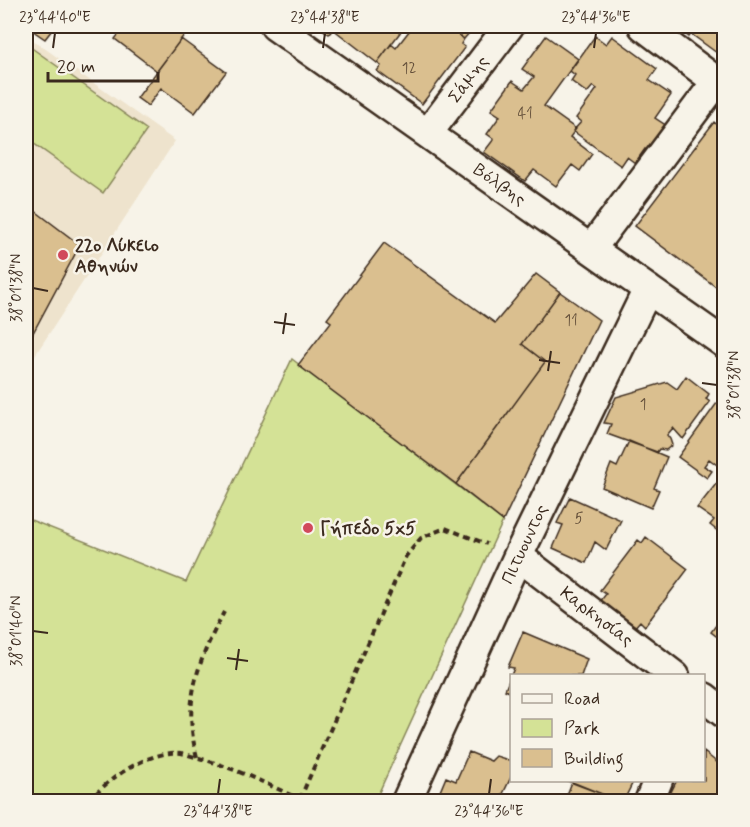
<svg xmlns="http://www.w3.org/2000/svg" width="750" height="827" font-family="Mynerve,sans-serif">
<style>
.built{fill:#eee3cd}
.green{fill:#d4e296;stroke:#88865a;stroke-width:1.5}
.building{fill:#dabf8f;stroke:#3b2a1e;stroke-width:1.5}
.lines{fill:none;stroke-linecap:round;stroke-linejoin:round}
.minor-casing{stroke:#3b2a1e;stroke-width:33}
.path{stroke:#3b2a1e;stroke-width:4;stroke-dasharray:6 4.5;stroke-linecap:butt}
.minor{stroke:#f7f3e8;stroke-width:28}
.ticks{fill:none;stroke:#3b2a1e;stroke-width:2}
.poi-dot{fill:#d1495b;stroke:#f7f3e8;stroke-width:2}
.labels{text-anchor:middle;stroke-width:5;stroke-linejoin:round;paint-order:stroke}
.number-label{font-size:15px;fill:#634f3a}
.street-label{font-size:18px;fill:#3b2a1e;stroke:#f7f3e8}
.poi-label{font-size:18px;font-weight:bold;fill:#3b2a1e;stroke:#f7f3e8;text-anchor:start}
.neatline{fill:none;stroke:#3b2a1e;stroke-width:2}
.ticks-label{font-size:15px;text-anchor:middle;fill:#3b2a1e}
</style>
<rect width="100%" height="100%" fill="#f7f3e8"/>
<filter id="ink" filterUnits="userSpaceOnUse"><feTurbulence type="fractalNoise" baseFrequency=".0167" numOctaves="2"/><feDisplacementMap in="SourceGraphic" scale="12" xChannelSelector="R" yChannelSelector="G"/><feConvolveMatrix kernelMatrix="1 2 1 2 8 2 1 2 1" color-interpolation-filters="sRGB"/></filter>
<g filter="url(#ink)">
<!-- built -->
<path class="built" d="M26 35 175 141 26 369Z"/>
<!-- green -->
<path class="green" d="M26 44 147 130 103 193 26 138Z
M292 359 503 521 375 801 26 802V518L186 582Z"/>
<!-- building -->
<path class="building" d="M26 26H55L45 39Z
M106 26H191L157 71 115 39 119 34Z
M318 26H336L329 34Z
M336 26H405L377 63 333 29Z
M413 26 420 29 422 26H446L464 39 461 44 465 47 422 104 377 71 381 66 377 63 391 44 396 48Z
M446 26H475L464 39Z
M674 26H724V49L722 52 719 50 717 53 691 34 689 37Z
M546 36 578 59 544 106 576 129 570 137 592 154 580 171 572 165 556 186 534 170 525 181 484 152 494 139 487 134 500 116 491 110 512 81 524 89 534 77 522 69Z
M595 36 606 44 612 36 657 69 649 80 671 95 655 118 667 126 648 152 645 149 635 163 627 157 621 166 573 131 581 122 576 118 597 89 593 86 587 93 571 81 575 75 570 71Z
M181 39 226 72 195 113 161 88 148 106 137 98Z
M714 122 724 130V293L635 226Z
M26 204 80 245 26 346Z
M384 243 495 323 536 274 560 292 522 344 545 362 456 484 298 365 331 322 327 319Z
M560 292 599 320 503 521 456 484 545 362 522 344Z
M686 376 709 394 706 399 710 402 683 439 673 428 667 435 670 439 672 445 666 450 659 449 657 452 607 434 611 424 604 423 616 397 667 382 677 389Z
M717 403 724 408V470L709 459 704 466 712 471 707 478 678 457Z
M629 441 667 457 654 488 659 490 651 508 602 487 611 464 617 467Z
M724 474V536L710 525 714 520 697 508Z
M570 497 621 520 606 550 595 542 586 563 553 548 563 525 557 523Z
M646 537 688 569 645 626 640 621 633 629 599 603 606 594 600 590 638 540 642 543Z
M724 614V642L711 632Z
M523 632 587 659 581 676H512V693L505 690 514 668 508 667Z
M469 752 491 761 496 756 512 761V775L499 802 436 801 446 777 456 781Z
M704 752 724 768V802H666L677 780H704Z
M565 780H634L623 802Z
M572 782 622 802H568L565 800Z"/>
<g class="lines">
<!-- minor casing -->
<g class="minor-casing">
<path id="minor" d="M275 26 724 343
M643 26 724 87
M428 133 509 26
M591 249 717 81
M518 556 675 676
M704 697 724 713
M406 802 518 556 648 289
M649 802 658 780"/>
</g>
<!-- path -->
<path class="path" d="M197 757C182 701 198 661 224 612
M26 792 46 802
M300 799 406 556 421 538 445 528 487 544
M89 802C107 778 150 750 181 753 186 754 193 757 199 758 235 768 271 786 306 802"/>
<!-- minor -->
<use href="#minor" class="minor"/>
</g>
</g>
<!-- ticks -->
<path class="ticks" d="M53 48 55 33M323 48 325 33M594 48 596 33M33 288 48 291M274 322 295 325M283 334 286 313M539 360 560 363M548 371 551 351M702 383 717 385M33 631 48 633M227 658 248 661M236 670 239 649M218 794 220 779M489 794 491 779"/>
<!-- markers -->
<g class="poi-dot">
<circle cx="63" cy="255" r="6"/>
<circle cx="308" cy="528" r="6"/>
</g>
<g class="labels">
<!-- number labels -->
<g class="number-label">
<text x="409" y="73">12</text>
<text x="525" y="118">41</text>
<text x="571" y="325">11</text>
<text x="643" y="409">1</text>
<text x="579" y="523">5</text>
</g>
<!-- street labels -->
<g class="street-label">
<text transform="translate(468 79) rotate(-53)" y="6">Σάμης</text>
<text transform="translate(500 184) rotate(35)" y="6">Βόλβης</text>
<text transform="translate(524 544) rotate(-65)" y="6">Πιτυουντος</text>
<text transform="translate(597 616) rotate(37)" y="6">Καρκησίας</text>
</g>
<!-- poi labels -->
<g class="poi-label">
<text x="75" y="251">22ο Λύκειο<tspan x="75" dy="21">Αθηνών</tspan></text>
<text x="320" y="534">Γήπεδο 5x5</text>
</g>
</g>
<!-- margin -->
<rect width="750" height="827" fill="none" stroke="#f7f3e8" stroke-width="66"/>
<!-- legend -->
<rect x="510" y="674" width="195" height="108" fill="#f7f3e8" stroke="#aca397" stroke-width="1.5"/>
<rect x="522" y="694" width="30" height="9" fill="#f7f3e8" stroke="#aca397" stroke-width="1.5"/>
<text x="564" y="704" font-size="18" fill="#3b2a1e">Road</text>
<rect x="522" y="719" width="30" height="18" fill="#d4e296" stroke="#aca397" stroke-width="1.5"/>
<text x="564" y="734" font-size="18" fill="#3b2a1e">Park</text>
<rect x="522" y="749" width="30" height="18" fill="#dabf8f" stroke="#aca397" stroke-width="1.5"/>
<text x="564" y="764" font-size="18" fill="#3b2a1e">Building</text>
<!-- scale -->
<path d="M48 72v9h110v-9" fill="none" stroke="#3b2a1e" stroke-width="3"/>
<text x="57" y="72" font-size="18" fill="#3b2a1e" stroke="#f7f3e8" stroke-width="4.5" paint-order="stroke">20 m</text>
<rect x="33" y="33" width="684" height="761" class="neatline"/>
<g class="ticks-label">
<text x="55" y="22">23°44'40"E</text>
<text x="325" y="22">23°44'38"E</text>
<text x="596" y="22">23°44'36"E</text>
<text transform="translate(16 288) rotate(-90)" y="5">38°01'38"N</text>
<text transform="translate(734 385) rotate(-90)" y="5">38°01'38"N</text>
<text transform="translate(16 631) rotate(-90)" y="5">38°01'40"N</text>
<text x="218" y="816">23°44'38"E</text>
<text x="489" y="816">23°44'36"E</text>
</g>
</svg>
